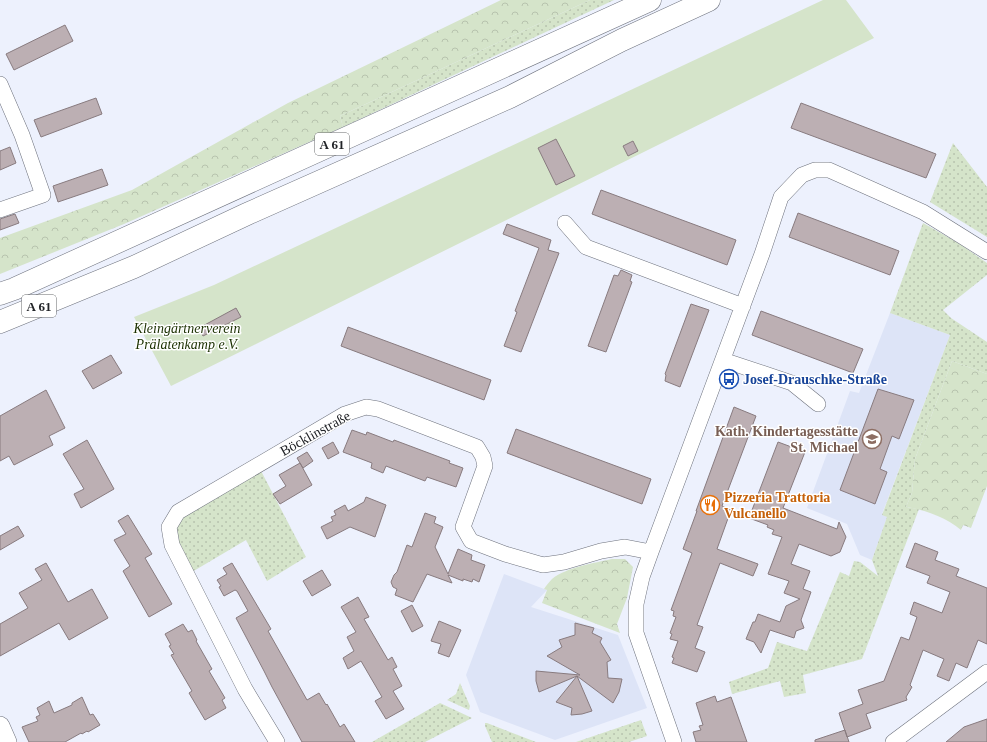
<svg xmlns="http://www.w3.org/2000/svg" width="987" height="742" font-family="'Times New Roman',serif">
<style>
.built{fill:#dde4f7}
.grass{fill:url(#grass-dots)}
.forest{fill:url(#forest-crowns)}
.garden{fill:#d5e4ca}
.building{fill:#bcafb3;stroke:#887b7f}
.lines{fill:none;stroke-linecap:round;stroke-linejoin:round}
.minor-casing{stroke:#6e727d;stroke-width:16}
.major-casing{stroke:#6e727d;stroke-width:20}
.highway-casing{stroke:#6e727d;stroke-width:23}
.minor{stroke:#fff;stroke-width:15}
.major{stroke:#fff;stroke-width:19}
.highway{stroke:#fff;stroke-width:22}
.labels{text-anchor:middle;stroke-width:3;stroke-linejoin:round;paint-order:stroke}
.shield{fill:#fff;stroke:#646668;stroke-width:1}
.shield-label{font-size:13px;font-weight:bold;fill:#222428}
.park-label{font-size:14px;font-style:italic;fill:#1b3000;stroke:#fff}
.transit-label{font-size:14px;font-weight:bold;fill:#164399;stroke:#fff;text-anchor:start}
.education-label{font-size:14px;font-weight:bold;fill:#785e54;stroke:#fff;text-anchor:end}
.street-label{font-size:14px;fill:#222428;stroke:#fff}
.food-label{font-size:14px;font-weight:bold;fill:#c56008;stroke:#fff;text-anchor:start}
</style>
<defs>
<pattern id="grass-dots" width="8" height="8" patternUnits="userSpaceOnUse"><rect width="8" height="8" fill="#d5e4ca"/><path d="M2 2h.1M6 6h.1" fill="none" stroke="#b7c3ae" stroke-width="1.8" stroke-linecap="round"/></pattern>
<pattern id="forest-crowns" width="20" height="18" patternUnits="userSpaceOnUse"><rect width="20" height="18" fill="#d5e4ca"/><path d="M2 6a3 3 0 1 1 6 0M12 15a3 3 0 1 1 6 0" fill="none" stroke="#b7c3ae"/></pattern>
</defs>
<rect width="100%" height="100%" fill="#edf1fd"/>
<!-- built -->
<path class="built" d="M890 313 950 335 882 514 887 517 872 560 860 555 847 524 807 508 850 391 859 393Z
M504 574 547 590 531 607 618 635 647 708 555 740 480 712 466 675Z"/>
<!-- grass -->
<path class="grass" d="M590 0H614L343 127 340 116Z
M953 143 987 187V237L930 202Z
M923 223 960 244 987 263V275L943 310 951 318 987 342V374L952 361 915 459 912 493 906 507 919 509 862 659 803 675 806 693 784 697 780 681 732 694 729 682 768 668 777 642 807 651 840 572 849 576 854 561 860 562 878 576 872 560 887 517 882 515 950 335 890 313Z
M260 469 306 557 267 581 246 540 192 572C182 552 171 541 178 519Z
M460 683 470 706 469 710 447 700 456 694Z
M440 703 472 718 425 742H372Z
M641 720 647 736 629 742H576Z
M485 723H487L536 742H492L485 726Z"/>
<!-- forest -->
<path class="forest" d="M501 0H590L340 116 343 127 124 224 0 274V238L132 190 288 103Z
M952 361 987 374V486L971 528 963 525 961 530C945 517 926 510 906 507L912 493 915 459Z
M612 559H625L633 567 627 598 617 624 620 633 542 603 547 590 544 589C546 586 549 582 552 579 567 567 594 563 612 559Z"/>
<!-- garden -->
<path class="garden" d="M823 0H846L874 38 171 386 134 317 214 285Z"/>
<!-- building -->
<path class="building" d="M65 25 73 41 14 70 6 54Z
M96 98 102 114 41 137 34 120Z
M801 103 936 154 926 178 791 128Z
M556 139 575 176 556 185 538 148Z
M633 141 638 151 628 156 623 146Z
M10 147 16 163 0 170V151Z
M102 169 108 185 58 202 53 186Z
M601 190 736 240 727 265 592 214Z
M798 213 899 251 890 275 789 237Z
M15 214 19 223 0 230V219Z
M507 224 551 240 548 250 559 253 521 352 504 346 517 312 515 311 539 248 503 234Z
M621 270 632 275 630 281 632 282 606 352 588 346 614 275 618 276Z
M691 304 709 310 680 387 665 381 666 375 665 374Z
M236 308 241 317 203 336 199 328Z
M761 311 863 349 853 373 752 335Z
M348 327 491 380 484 400 341 346Z
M111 355 122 373 93 389 82 371Z
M878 389 914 400 899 439 892 436 880 469 887 472 875 504 840 490Z
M46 390 65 428 49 436 53 445 14 465 9 456 0 461V416Z
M734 407 756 416 722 506 731 510 717 549 758 564 753 576 720 563 697 625 703 627 695 648 705 652 697 672 672 663 674 658 672 657 678 641 670 639 672 634 670 633 676 617 673 616 674 611 671 610 692 553 683 549 697 511H696Z
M516 429 651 479 642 504 507 453Z
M352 430 366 435 367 432 393 442 394 440 450 461 449 463 463 468 456 487 427 477 425 481 386 466 383 473 371 468 372 463 343 452Z
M87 440 114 489 81 508 74 494 84 489 63 454Z
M333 442 339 453 328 459 322 448Z
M778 442 805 452 783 508 837 529 839 522 846 537 840 552 831 556 799 544 791 564 810 571 803 589 811 592 801 620 804 628 796 631 794 638 770 630 761 653 754 642 746 639 753 622H755L758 614 780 622 786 606 800 599 784 593 789 581 768 574 782 537 772 534 774 530 767 527 768 525 749 518Z
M307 452 313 461 303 468 297 458Z
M300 463 312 485 280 504 273 494 286 486 279 475Z
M366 497 386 505 375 537 350 527 327 539 321 527 333 521 331 517 336 515 334 511 345 505 348 511 364 502Z
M425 513 436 517 434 523 443 527 435 547 448 574 458 549 472 555 471 560 485 565 479 582 473 579 472 582 463 579V581L448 575 452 583 427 574 413 602 395 595 397 589 393 587 391 582 394 575 397 572 407 545 412 547Z
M128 515 152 554 145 558 172 604 149 617 123 571 130 566 114 540 126 534 118 521Z
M18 526 24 536 0 550V536Z
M915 543 938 552 935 560 959 569 956 576 987 588V644L978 640 967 668 956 663 949 681 937 676 944 659 923 650 910 685 912 687 906 697 907 700 866 714 871 728 847 737 839 713 863 704 858 690 884 681 901 637 909 640 917 617 910 614 914 602 942 613 950 592 927 583 930 576 906 567Z
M46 563 68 602 92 589 108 618 69 640 59 623 0 656V624L28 608 19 593 42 580 35 569Z
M232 563 271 629 268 631 307 700 319 693 326 705 327 704 340 727 344 724 355 742H302L272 687 264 671 236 618 248 611 237 591 235 590 224 596 219 587 221 586 217 580 227 574 223 568Z
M322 570 331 585 312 596 303 581Z
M358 597 369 617 364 619 388 660 392 657 397 667 393 669 402 686 393 691 404 709 386 719 375 701 382 697 361 661 348 669 343 658 354 651 347 637 356 632 341 607Z
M412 605 423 626 412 632 401 611Z
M439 621 461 630 449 657 438 653 441 644 431 641Z
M575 623 594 628 592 633 602 638 600 642 611 660 607 662 608 678 622 679 619 692 613 703 577 676 592 711 582 714 571 715 572 708 556 702 577 676 539 692 536 681V671L580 675 547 656 562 647 559 640 575 635Z
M183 624 188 632 192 630 197 640 196 641 212 669 209 671 225 698 222 700 226 708 205 720 189 693 192 691 171 655 174 654 169 646 171 645 165 634Z
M715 696 717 702 731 697 747 742H696L693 732 701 730 699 726 703 725 696 703Z
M82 697 90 715 93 714 100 725 88 732 87 731 82 734 81 733 65 742H29L22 727 38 721 36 717 40 715 37 708 49 701 54 713 72 705V703Z
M987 719V742H946L964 727Z
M845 730 849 742H815V740Z"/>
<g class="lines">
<!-- minor casing -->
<g class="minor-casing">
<path id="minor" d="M0 84 22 135 43 195 0 210
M565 223 586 247 743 306
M723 360 792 383 818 404
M277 742 245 689 172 545 169 527 178 512 345 414 366 407 378 409 477 447 483 457 485 466 463 527 471 541 505 554 543 565 564 562 601 551 625 547 651 552
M674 742 636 633V604L642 577 651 552 762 254 781 197 802 175 815 170H829L923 212 987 252
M893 742 987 672"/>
</g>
<!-- major casing -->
<g class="major-casing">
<path id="major" d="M0 726 7 742"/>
</g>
<!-- highway casing -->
<g class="highway-casing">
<path id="highway" d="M0 294 14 289 650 0
M0 322 134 267 247 214 510 97 622 40 709 0"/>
</g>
<!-- minor -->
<use href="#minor" class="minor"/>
<!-- major -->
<use href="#major" class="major"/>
<!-- highway -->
<use href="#highway" class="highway"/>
</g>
<!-- icons -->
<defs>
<g id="bus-ring" transform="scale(1)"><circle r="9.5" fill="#fff" stroke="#1a4fb4" stroke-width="1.5"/><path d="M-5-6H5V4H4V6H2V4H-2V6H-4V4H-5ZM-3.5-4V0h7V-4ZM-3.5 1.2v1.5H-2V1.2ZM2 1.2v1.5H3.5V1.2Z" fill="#1a4fb4"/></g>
<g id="school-ring" transform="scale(1)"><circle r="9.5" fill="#fff" stroke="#8d6e63" stroke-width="1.5"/><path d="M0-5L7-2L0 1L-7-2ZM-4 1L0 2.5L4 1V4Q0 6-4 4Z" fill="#8d6e63"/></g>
<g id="restaurant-ring" transform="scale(1)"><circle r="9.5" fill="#fff" stroke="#e8710a" stroke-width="1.5"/><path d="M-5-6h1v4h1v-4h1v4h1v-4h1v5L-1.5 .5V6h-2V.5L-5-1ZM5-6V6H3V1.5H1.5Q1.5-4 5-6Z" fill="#e8710a"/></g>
</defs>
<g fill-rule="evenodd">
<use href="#bus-ring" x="729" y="379"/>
<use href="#school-ring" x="872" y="439"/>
<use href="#restaurant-ring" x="710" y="505"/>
</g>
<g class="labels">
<!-- shield labels -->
<g class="shield">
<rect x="315" y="133" width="34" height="22" rx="3"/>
<rect x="22" y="295" width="34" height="22" rx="3"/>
</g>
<g class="shield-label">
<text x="332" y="149">A 61</text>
<text x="39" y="311">A 61</text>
</g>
<!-- park labels -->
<g class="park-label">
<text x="187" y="333">Kleingärtnerverein<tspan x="187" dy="16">Prälatenkamp e.V.</tspan></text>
</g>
<!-- transit labels -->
<g class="transit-label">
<text x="743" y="384">Josef-Drauschke-Straße</text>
</g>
<!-- education labels -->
<g class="education-label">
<text x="858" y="436">Kath. Kindertagesstätte<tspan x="858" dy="16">St. Michael</tspan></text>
</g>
<!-- street labels -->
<g class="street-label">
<text transform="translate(315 433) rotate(-29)" y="5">Böcklinstraße</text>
</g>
<!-- food labels -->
<g class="food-label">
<text x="724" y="502">Pizzeria Trattoria<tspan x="724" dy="16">Vulcanello</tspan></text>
</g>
</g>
</svg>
